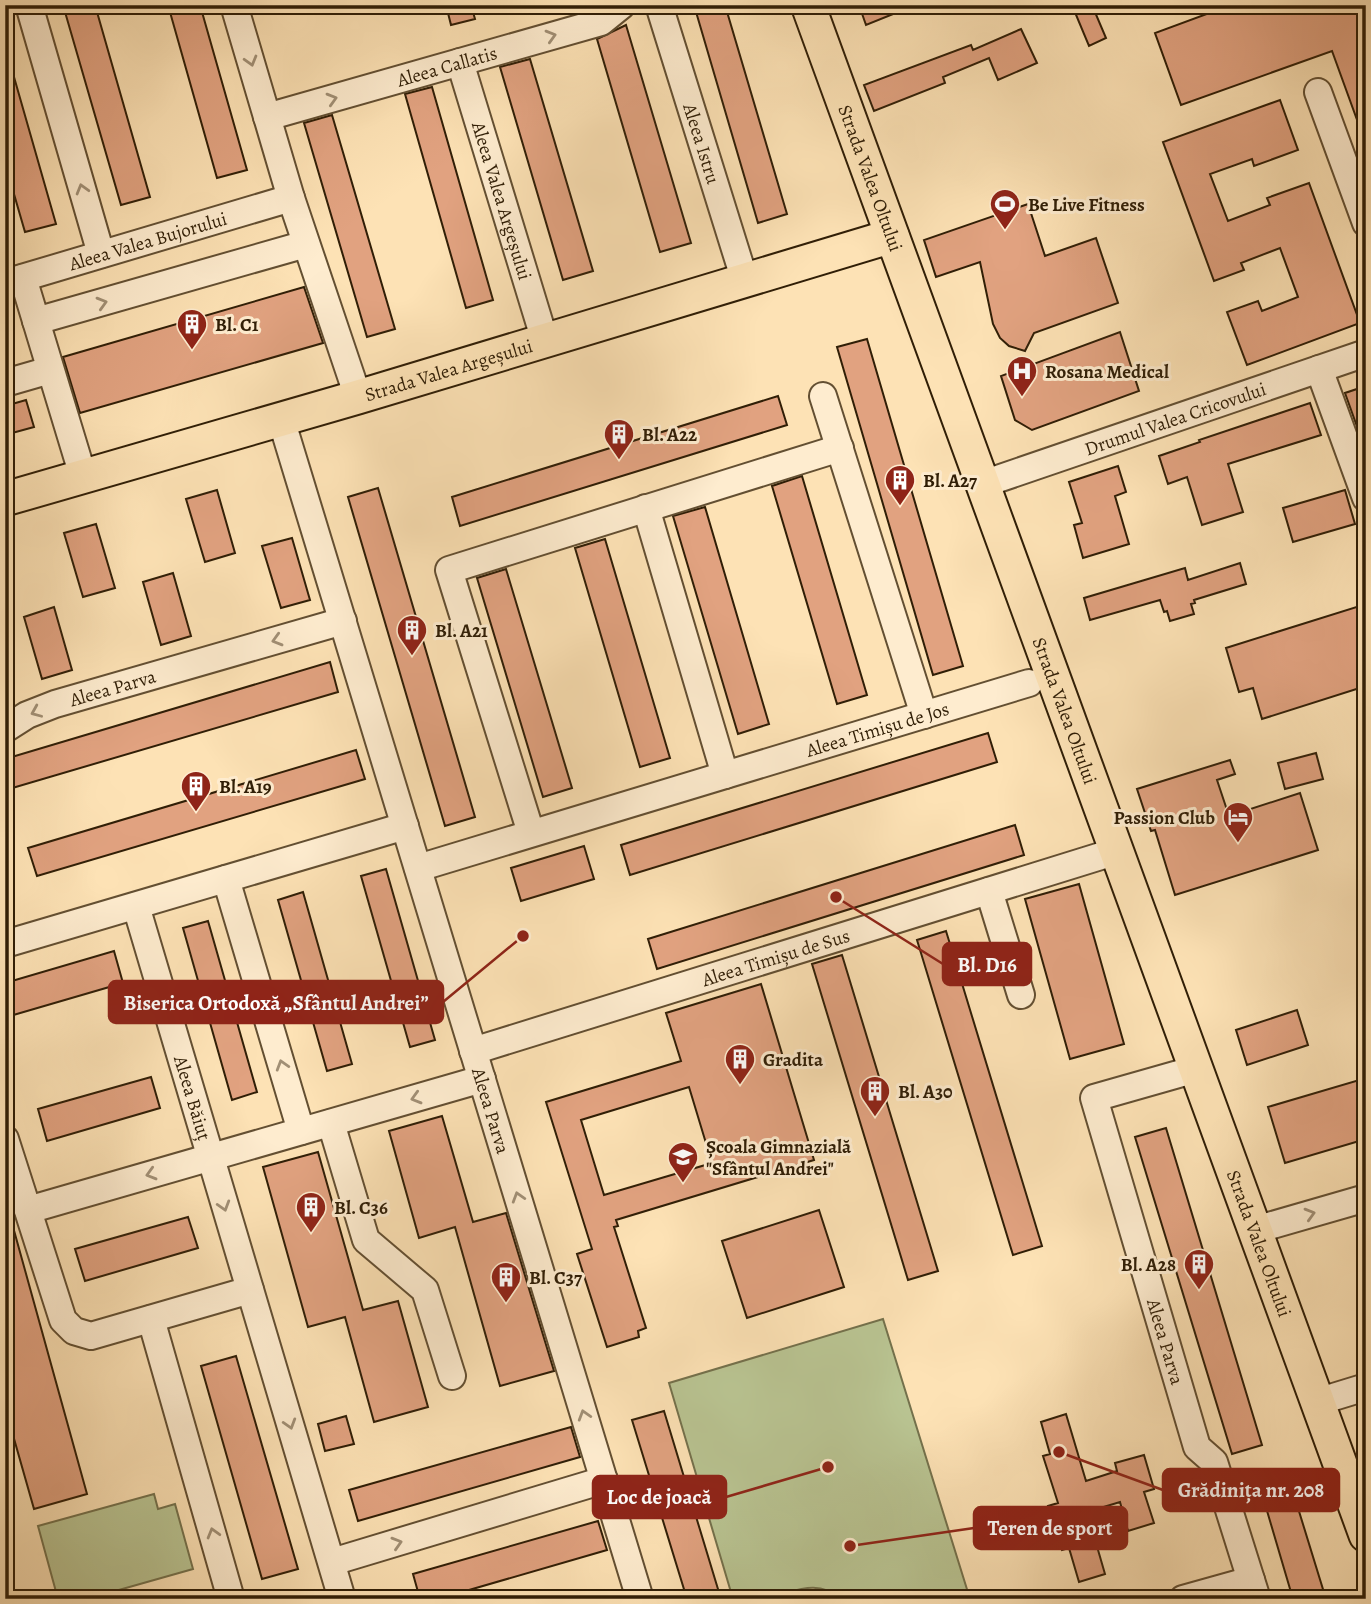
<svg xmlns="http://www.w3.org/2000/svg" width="1371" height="1604" font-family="Alegreya,serif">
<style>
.green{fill:#b9c492;stroke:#74714c;stroke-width:2}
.building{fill:#e1a280;stroke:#301e06;stroke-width:2;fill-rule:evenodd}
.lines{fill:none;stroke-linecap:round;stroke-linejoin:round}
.minor-casing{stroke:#634f32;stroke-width:30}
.major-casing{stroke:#301e06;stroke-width:37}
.minor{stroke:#feeccf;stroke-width:26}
.major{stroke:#fde2b5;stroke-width:33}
.oneway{stroke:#a18f75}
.labels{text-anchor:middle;stroke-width:6;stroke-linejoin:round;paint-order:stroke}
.street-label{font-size:19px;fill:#301e06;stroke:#feeccf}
.poi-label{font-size:19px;font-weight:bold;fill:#301e06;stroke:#feeccf;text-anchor:start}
.leader{fill:none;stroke:#8f2418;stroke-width:2.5}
.callout-dot{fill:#8f2418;stroke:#feeccf;stroke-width:2.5}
.callout{fill:#8f2418;stroke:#8f2418;stroke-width:2.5}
.callout-label{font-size:21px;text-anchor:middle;font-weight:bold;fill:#fff}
</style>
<rect width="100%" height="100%" fill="#fde2b5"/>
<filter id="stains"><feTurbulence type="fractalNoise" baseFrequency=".00286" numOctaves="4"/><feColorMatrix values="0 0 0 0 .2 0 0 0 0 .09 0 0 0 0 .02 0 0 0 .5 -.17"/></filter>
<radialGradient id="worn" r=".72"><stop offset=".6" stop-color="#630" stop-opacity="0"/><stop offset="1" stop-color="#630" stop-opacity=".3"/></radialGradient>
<!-- green -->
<path class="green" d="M883 1319 970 1599H842C815 1578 796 1592 767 1598 756 1600 744 1599 733 1599L669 1383Z
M154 1494 158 1509 175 1504 193 1569 87 1599H58L38 1526Z"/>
<!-- building -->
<path class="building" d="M63 5H95L150 197 121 205Z
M168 5H200L247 170 217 178Z
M446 5H471L475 19 451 25Z
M694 5H725L787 214 758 223Z
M859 5H913V6L866 25Z
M1085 5H1092L1106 38 1089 46 1074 10Z
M1231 5H1366V139H1364L1332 51 1181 105 1155 33Z
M626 25 691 243 660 252 597 39Z
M1021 29 1037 63 998 80 989 58 943 77 945 83 874 111 864 85 971 45 973 50Z
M530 59 593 271 563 280 500 67Z
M10 63 56 224 25 232 5 163V64Z
M432 87 493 300 466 308 405 94Z
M1280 100 1298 150 1254 166 1252 159 1210 174 1228 221 1270 205 1267 198 1309 183 1360 323 1247 365 1227 312 1258 301 1262 311 1298 297 1280 248 1241 263 1244 270 1214 281 1163 142Z
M332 115 395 329 367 337 304 123Z
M1028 204 1045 256 1096 238 1118 303 1034 333 1025 351 1009 346 1000 338 993 324 980 262 936 277 924 240Z
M304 287 323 343 80 413 63 357Z
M1120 332 1139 391 1032 430 1015 420 1001 376Z
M867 339 963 666 933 675 837 347Z
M1366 386V445L1364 446 1345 393Z
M778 396 787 425 460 526 452 497Z
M26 400 34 427 5 435V406Z
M1310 403 1321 435 1228 464 1243 512 1202 525 1187 477 1168 484 1159 456 1200 442 1199 440Z
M1118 466 1126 492 1115 496 1129 544 1083 558 1074 525 1082 523 1069 482Z
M802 476 867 695 837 704 772 486Z
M378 488 475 817 445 826 348 497Z
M217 490 235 553 205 562 186 499Z
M1345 490 1355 524 1293 542 1283 508Z
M705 507 769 724 738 734 673 516Z
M96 524 115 588 83 597 64 533Z
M292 538 310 600 281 608 262 546Z
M605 539 670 758 640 767 575 548Z
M1240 563 1246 584 1194 600 1195 603 1191 604 1194 614 1170 621 1167 611 1164 612 1160 600 1090 620 1084 598 1185 568 1188 580Z
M506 569 572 788 543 797 477 578Z
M173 573 191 636 161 645 143 582Z
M1366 604V686L1262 719 1253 688 1239 692 1226 648Z
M54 607 72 670 42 679 24 617Z
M330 662 338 692 9 789 5 776V759Z
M988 733 997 762 630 875 621 845Z
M356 750 365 779 37 876 28 848Z
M1316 753 1323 779 1285 789 1278 763Z
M1230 760 1235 774 1217 780 1229 816 1300 793 1318 850 1175 895 1155 830 1151 831 1137 789Z
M1015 825 1024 855 657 969 648 939Z
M584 846 594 879 521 901 511 868Z
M386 869 435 1040 410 1047 361 876Z
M1079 884 1124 1044 1070 1059 1025 899Z
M303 892 352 1064 327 1071 278 900Z
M208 921 257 1092 232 1100 183 928Z
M946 931 1042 1246 1013 1255 917 940Z
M114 951 123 983 10 1016 5 1000V983Z
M842 955 938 1271 908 1280 812 964Z
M761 984 814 1160 616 1220 618 1226 614 1227 646 1328 638 1331 639 1337 607 1347 577 1254 592 1249 546 1102 681 1061 666 1013ZM689 1087 712 1163 604 1195 581 1120Z
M1297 1010 1308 1045 1247 1065 1236 1030Z
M151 1077 160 1108 47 1141 38 1109Z
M1366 1078V1139L1285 1163 1268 1107Z
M442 1116 473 1222 506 1213 554 1371 500 1386 455 1227 419 1238 389 1131Z
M1166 1128 1262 1445 1232 1454 1135 1137Z
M318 1152 363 1310 398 1301 428 1407 374 1422 345 1317 308 1327 263 1167Z
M819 1210 844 1287 747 1318 722 1241Z
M10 1216 87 1494 34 1509 5 1407V1217Z
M188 1217 198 1248 85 1281 75 1249Z
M236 1356 298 1569 262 1579 201 1366Z
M664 1411 721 1599H687L632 1420Z
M1066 1414 1086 1481 1117 1471 1115 1463 1144 1455 1154 1489 1144 1492 1154 1523 1128 1531 1120 1502 1087 1512 1105 1574 1079 1582 1069 1548 1062 1550 1048 1506 1058 1503 1043 1456 1050 1454 1041 1422Z
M346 1416 354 1444 325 1451 318 1424Z
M571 1427 580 1457 358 1521 349 1490Z
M1294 1495 1326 1599H1293L1265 1504Z
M598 1521 607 1550 438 1599H420L413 1574Z"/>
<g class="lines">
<!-- minor casing -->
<g class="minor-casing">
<g id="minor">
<path d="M29 5 101 254"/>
<path d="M234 5 291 198 358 397"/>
<path id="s1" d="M659 5 745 281"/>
<path id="s2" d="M460 62 545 341"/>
<path d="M1318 92 1366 223"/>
<path id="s3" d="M267 117 601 22 622 5"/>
<path d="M23 278 83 476"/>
<path id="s4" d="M5 283 291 198"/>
<path d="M36 321 306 244"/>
<path d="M1319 369 1366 498"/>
<path d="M5 383 50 370"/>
<path d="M823 396 924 715"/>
<path id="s5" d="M281 419 640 1599"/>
<path id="s6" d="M983 484 1366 353"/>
<path d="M646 508 725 775"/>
<path id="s7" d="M5 729 27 715 55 704 343 621"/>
<path d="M531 833 449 570 840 448"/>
<path id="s8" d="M418 868 1029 683"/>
<path d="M226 879 301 1131"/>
<path d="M989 891 1021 995"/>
<path id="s9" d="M136 906 342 1599"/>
<path d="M5 944 405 826"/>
<path id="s10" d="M473 1051 1117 851"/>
<path id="s11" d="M1196 1069 1094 1098 1197 1447 1214 1462 1257 1599"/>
<path d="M331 1123 366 1240 425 1290 452 1376"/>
<path d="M5 1139 63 1320 74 1331 91 1336 250 1290"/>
<path d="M28 1210 482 1079"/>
<path d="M1255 1230 1366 1198"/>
<path d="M151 1319 231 1599"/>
<path d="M1317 1402 1366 1387"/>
<path d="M332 1562 604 1480"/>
<path d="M1183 1599 1251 1580"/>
</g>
</g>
<!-- major casing -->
<g class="major-casing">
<g id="major">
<path id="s12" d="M808 5 1366 1535"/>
<path id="s13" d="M5 499 358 397 892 236"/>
</g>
</g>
<!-- minor -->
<use href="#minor" class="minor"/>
<!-- major -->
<use href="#major" class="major"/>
</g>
<!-- one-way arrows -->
<defs><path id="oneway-chevron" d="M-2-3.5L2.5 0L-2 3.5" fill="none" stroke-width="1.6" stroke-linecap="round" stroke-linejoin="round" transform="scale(1.75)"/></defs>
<g class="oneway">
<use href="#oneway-chevron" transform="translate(551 36) rotate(-16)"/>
<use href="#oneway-chevron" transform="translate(251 61) rotate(74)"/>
<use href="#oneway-chevron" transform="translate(332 99) rotate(-16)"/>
<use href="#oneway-chevron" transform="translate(82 189) rotate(-106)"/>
<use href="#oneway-chevron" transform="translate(102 303) rotate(-16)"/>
<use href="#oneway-chevron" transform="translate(277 640) rotate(164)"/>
<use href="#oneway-chevron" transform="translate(36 712) rotate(157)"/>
<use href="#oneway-chevron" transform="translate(282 1065) rotate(-107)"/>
<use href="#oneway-chevron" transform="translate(416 1098) rotate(164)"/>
<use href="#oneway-chevron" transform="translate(151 1174) rotate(164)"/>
<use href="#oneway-chevron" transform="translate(518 1197) rotate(-107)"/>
<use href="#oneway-chevron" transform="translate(224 1206) rotate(73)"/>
<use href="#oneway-chevron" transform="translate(1310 1214) rotate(-16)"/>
<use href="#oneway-chevron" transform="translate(584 1415) rotate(-107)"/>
<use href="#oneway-chevron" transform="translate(290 1424) rotate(73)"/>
<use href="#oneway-chevron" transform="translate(213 1533) rotate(-106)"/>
<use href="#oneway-chevron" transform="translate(397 1543) rotate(-17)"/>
</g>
<!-- icons -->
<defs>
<g id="stadium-pin" transform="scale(1.575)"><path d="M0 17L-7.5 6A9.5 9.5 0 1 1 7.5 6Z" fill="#8f2418" stroke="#feeccf"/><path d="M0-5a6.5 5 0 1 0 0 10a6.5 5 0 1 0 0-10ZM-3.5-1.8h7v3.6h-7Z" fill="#fff"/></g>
<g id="building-pin" transform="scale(1.575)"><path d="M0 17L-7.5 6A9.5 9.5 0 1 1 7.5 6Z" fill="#8f2418" stroke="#feeccf"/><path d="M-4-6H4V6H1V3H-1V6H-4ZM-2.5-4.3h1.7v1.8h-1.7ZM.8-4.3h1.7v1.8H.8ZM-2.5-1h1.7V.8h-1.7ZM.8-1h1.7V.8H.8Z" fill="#fff"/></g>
<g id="hospital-pin" transform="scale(1.575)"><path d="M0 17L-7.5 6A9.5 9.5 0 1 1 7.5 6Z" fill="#8f2418" stroke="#feeccf"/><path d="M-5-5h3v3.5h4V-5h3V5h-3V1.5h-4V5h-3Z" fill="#fff"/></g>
<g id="hotel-pin" transform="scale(1.575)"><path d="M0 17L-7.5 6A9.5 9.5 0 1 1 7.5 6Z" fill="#8f2418" stroke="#feeccf"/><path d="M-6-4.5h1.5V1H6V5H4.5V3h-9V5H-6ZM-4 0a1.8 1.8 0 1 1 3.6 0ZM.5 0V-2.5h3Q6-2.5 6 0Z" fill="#fff"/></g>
<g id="school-pin" transform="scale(1.575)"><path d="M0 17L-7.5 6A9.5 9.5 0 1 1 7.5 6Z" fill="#8f2418" stroke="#feeccf"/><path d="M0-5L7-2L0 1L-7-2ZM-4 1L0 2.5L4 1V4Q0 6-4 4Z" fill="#fff"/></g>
</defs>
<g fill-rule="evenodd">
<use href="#stadium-pin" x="1005" y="204"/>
<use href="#building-pin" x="192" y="324"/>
<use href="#hospital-pin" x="1022" y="371"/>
<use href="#building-pin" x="619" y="434"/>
<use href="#building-pin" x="900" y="480"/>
<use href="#building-pin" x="412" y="630"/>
<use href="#building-pin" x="196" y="786"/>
<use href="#hotel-pin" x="1238" y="817"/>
<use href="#building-pin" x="740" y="1059"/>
<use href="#building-pin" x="875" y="1091"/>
<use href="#school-pin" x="683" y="1157"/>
<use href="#building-pin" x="311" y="1207"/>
<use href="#building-pin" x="1199" y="1264"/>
<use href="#building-pin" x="506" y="1277"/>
</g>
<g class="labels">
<!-- street labels -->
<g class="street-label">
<text dy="7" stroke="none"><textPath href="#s3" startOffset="187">Aleea Callatis</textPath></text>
<text dy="7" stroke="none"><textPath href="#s1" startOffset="145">Aleea Istru</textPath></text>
<text dy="7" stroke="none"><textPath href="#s12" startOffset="184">Strada Valea Oltului</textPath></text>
<text dy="7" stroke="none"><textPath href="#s2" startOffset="145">Aleea Valea Argeșului</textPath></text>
<text dy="7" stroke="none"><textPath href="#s4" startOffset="149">Aleea Valea Bujorului</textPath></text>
<text dy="7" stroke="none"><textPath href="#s13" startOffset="462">Strada Valea Argeșului</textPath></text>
<text dy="7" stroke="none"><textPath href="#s6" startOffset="203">Drumul Valea Cricovului</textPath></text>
<text dy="7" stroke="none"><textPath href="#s7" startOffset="116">Aleea Parva</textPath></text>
<text dy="7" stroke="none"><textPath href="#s12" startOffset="751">Strada Valea Oltului</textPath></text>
<text dy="7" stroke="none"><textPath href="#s8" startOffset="480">Aleea Timișu de Jos</textPath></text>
<text dy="7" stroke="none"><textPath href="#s10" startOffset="317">Aleea Timișu de Sus</textPath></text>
<text dy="7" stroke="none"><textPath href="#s9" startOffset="200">Aleea Băiuț</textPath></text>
<text dy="7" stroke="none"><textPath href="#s5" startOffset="723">Aleea Parva</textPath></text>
<text dy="7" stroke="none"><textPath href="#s12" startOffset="1318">Strada Valea Oltului</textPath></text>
<text dy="7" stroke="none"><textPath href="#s11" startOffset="360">Aleea Parva</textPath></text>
</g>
<!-- poi labels -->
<g class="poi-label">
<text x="1028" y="211">Be Live Fitness</text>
<text x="215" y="331">Bl. C1</text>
<text x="1045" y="378">Rosana Medical</text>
<text x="642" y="441">Bl. A22</text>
<text x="923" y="487">Bl. A27</text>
<text x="435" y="637">Bl. A21</text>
<text x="219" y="793">Bl. A19</text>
<text x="1215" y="824" text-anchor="end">Passion Club</text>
<text x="763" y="1066">Gradita</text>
<text x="898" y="1098">Bl. A30</text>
<text x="706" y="1153">Școala Gimnazială<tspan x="706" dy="22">"Sfântul Andrei"</tspan></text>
<text x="334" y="1214">Bl. C36</text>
<text x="1176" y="1271" text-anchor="end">Bl. A28</text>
<text x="529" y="1284">Bl. C37</text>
</g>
</g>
<!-- callouts -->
<path class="leader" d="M836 897L943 964M523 936L443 1002M1059 1452L1163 1490M828 1467L726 1497M850 1546L974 1528"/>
<g class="callout-dot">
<circle cx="836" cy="897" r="7"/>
<circle cx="523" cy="936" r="7"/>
<circle cx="1059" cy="1452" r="7"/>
<circle cx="828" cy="1467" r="7"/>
<circle cx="850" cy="1546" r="7"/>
</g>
<g class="callout">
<rect x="943" y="943" width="88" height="42" rx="7"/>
<rect x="109" y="981" width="334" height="42" rx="7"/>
<rect x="1163" y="1469" width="176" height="42" rx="7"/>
<rect x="593" y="1476" width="133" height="42" rx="7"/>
<rect x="974" y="1507" width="153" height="42" rx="7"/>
</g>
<g class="callout-label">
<text x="987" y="972">Bl. D16</text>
<text x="276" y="1010">Biserica Ortodoxă „Sfântul Andrei”</text>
<text x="1251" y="1497">Grădinița nr. 208</text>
<text x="659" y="1504">Loc de joacă</text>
<text x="1050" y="1535">Teren de sport</text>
</g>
<!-- margin -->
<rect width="1371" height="1604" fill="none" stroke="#fde2b5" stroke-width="28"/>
<rect x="7" y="7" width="1357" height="1590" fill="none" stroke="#301e06" stroke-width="3.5"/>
<rect x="14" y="14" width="1343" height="1576" fill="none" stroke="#301e06" stroke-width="2"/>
<rect width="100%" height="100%" filter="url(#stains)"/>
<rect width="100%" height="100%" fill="url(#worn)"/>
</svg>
